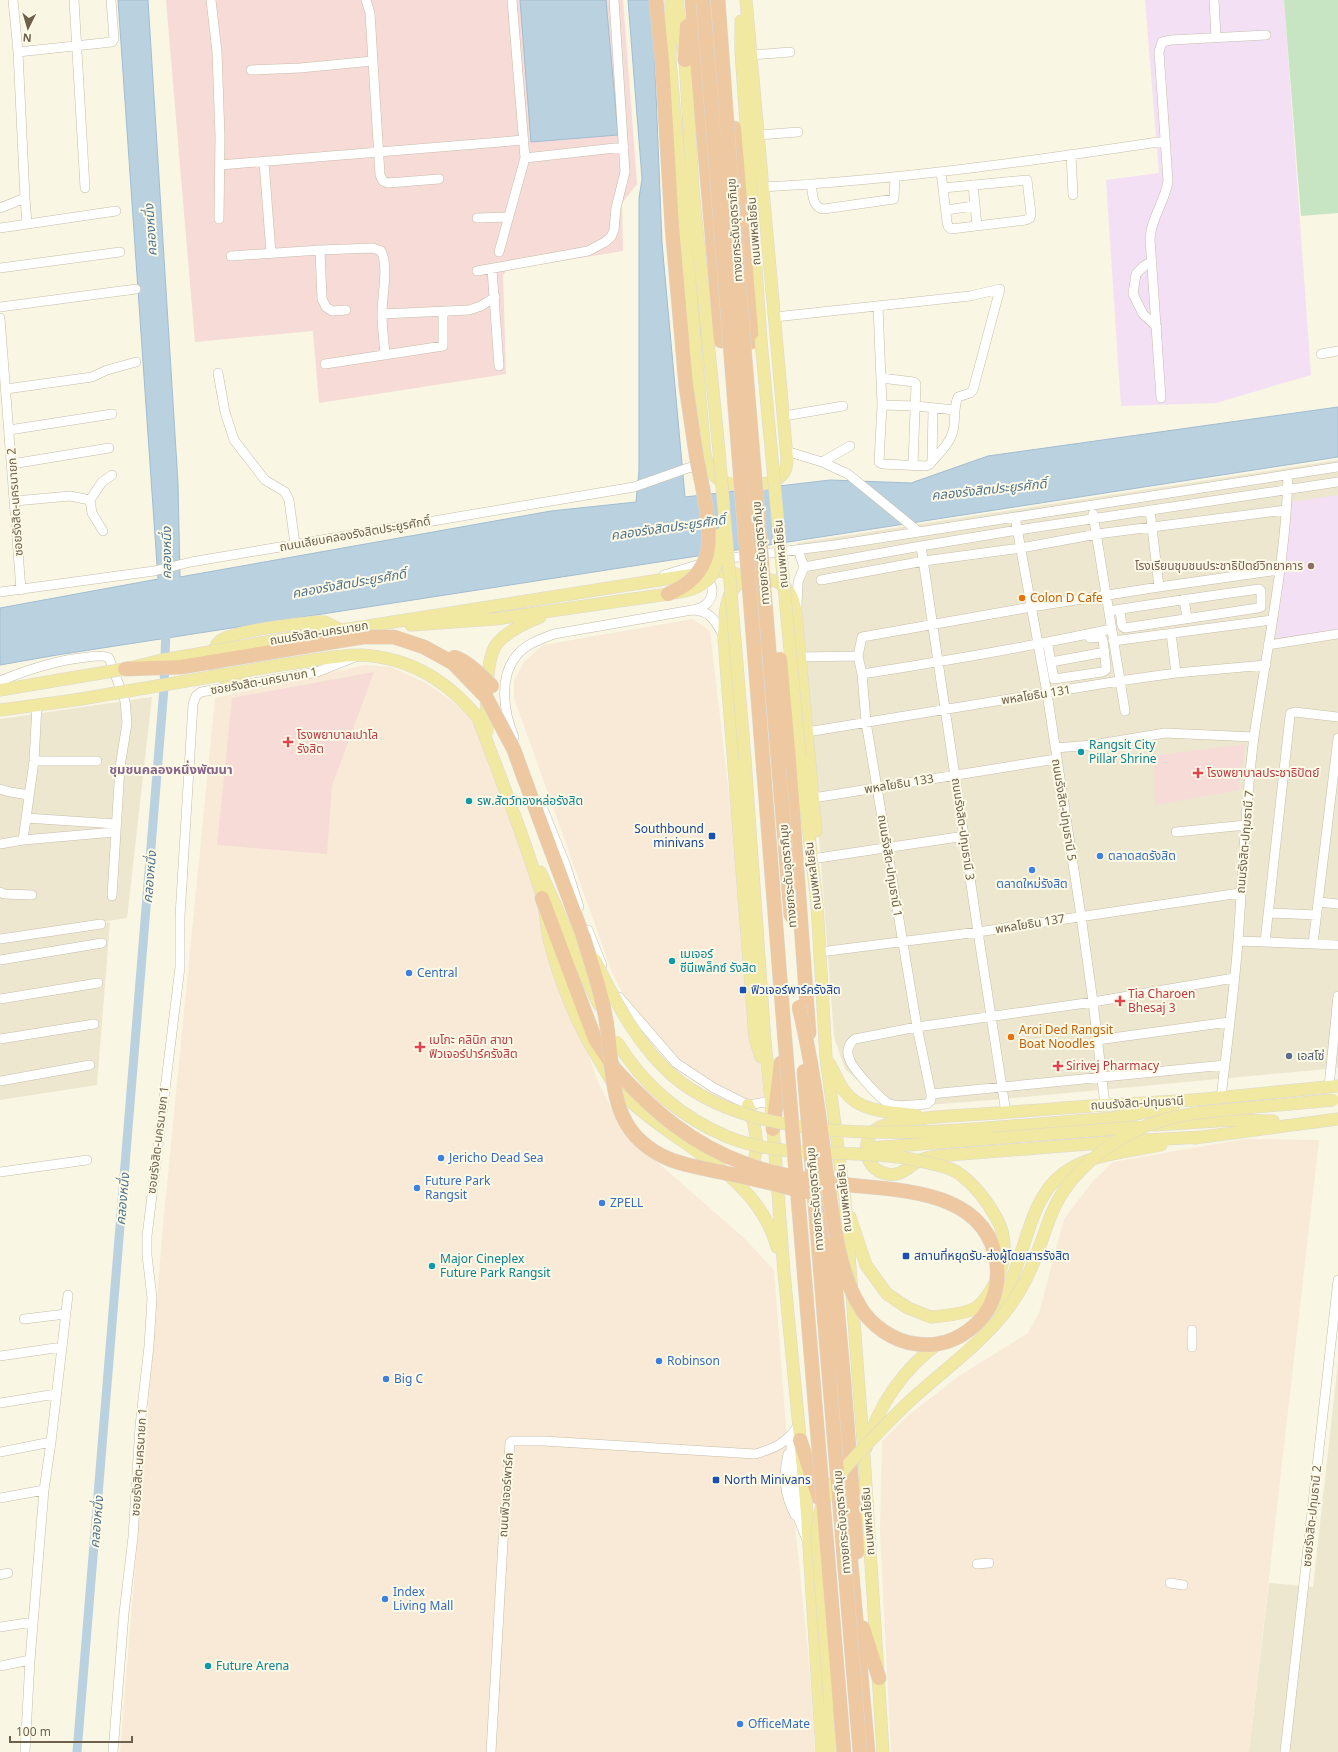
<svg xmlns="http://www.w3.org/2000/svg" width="1338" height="1752" font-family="'Noto Sans','Noto Sans Thai',sans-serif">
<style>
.residential{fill:#ede7d0}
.commercial{fill:#f8ead7}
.education{fill:#f3e0f5}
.medical{fill:#f6dbd7}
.green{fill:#c8e5c3}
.water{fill:#bad1e0;stroke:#a1bdd1}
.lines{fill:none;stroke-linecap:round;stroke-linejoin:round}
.canal{stroke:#bad1e0;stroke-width:9}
.minor-casing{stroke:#c6bda9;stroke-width:10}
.major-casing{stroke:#dcd9d4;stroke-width:13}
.highway-casing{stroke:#dcd9d4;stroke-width:15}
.minor{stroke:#fff;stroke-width:9}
.major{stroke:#f1e8a1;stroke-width:12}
.highway{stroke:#edc8a0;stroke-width:14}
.major-bridge-casing{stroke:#dcd9d4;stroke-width:13;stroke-linecap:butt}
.highway-bridge-casing{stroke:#dcd9d4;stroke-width:15;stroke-linecap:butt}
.major-bridge{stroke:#f1e8a1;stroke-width:12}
.highway-bridge{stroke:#edc8a0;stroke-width:14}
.education-dot{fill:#8d6e63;stroke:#fdfae8;stroke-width:1.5}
.food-dot{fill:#e8710a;stroke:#fdfae8;stroke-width:1.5}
.health-dot{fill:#e0444e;stroke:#fdfae8;stroke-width:1.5}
.culture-dot{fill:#0f9aa8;stroke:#fdfae8;stroke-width:1.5}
.transit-dot{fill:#1a4fb4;stroke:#fdfae8;stroke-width:1.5}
.shop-dot{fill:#3f7fe0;stroke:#fdfae8;stroke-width:1.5}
.service-dot{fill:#5c6f8a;stroke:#fdfae8;stroke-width:1.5}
.labels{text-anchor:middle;stroke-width:4;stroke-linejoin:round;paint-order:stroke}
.street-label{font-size:12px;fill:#6e614c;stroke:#fdfae8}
.education-label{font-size:12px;fill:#785e54;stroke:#fdfae8;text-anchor:end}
.food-label{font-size:12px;fill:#c56008;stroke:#fdfae8;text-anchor:start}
.health-label{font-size:12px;fill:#be3a42;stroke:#fdfae8;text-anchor:start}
.culture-label{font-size:12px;fill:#0d838f;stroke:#fdfae8;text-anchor:start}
.transit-label{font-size:12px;fill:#164399;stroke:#fdfae8;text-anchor:start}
.shop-label{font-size:12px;fill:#366cbe;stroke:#fdfae8;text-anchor:start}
.service-label{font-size:12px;fill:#4e5e75;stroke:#fdfae8;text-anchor:start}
.water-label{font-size:13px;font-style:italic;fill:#4f738c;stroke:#fdfae8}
.neighbourhood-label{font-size:13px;font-weight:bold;fill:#88648b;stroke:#fdfae8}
</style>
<rect width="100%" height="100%" fill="#f9f6e3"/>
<!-- residential -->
<path class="residential" d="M1338 460V1068L992 1100 889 1108 845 1069 834 1037 797 543Z
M152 697 127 918 0 938V719Z
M110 922 97 1085 0 1100V939Z
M1338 1362V1752H1249L1269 1583 1313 1587Z"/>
<!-- commercial -->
<path class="commercial" d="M693 619 710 631 764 1097 742 1100 676 1060 629 1006 612 972 514 698V681L524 662 543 645Z
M365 665 391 667 426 683 449 699 474 720 487 746 597 1080 623 1132 744 1238 774 1270 789 1467 810 1671 815 1752H120L163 1226 215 698Z
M1245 1139 1319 1140 1249 1752H891L880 1532 882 1441 910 1414 959 1376 1028 1333 1039 1313 1064 1219 1093 1181 1113 1162Z"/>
<!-- education -->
<path class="education" d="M1145 0H1284L1311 375 1216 403 1121 406 1106 180 1159 173Z
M1338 495V631L1276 639 1292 502Z"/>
<!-- medical -->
<path class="medical" d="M166 0H623L637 184 622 203 623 251 507 270 503 275 506 374 319 403 313 331 195 342Z
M374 672 332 786 327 854 217 845 232 698Z
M1245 744 1239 790 1155 805 1154 756Z"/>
<!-- green -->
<path class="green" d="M1284 0H1338V213L1301 216Z"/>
<!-- water -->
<path class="water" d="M118 0H148L178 483 180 577 551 511 636 502 639 471V198L642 179 628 0H651L654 44 662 243 685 497 830 480 911 483 988 456 1338 407V457L57 655 0 665V608L158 579Z
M520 0H606L618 135 531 142Z"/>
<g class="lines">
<!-- canal -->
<path class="canal" d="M77 1752 164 688 166 627"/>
<!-- minor casing -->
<g class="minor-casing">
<path id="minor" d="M74 0 85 188
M211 0 217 52 220 137 219 219
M366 0 370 13 380 175 383 181 388 183 439 179
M1214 0 1216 37
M18 52 112 42 114 39 111 0
M752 55 790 52
M251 70 300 68 373 61
M758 135 798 132
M1071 154 1073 195
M525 158 624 147
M264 162 271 253
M220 165 524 140
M941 172 947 222 948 226 951 229 1026 220 1030 218 1031 214 1027 180 943 188
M811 184C813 194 812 208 824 209L894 199 895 177
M973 185 977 226
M763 187C898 180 1032 161 1165 141
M25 198 27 224
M0 208 25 198 18 52 13 0
M946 210 974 206
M477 218 508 217
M0 228 116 211
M320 250 322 299 326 307 332 311 346 310
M499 252 525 158 512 0
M231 256 320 250 373 248 381 251C389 266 382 296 382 313 382 327 384 341 385 354
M1152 261 1144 266 1136 274 1133 294 1143 314 1157 327
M0 268 120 252
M492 269 499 366
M477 271 588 251 605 242 611 237 614 230 616 208 625 172 614 0
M0 307 136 289
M382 314 469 310 481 306 495 297
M775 317 970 296 1000 289 973 390 970 393 958 397C953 408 956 419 953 431 950 444 938 454 930 464L926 466 882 464 879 462 882 405 878 306
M0 318 21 590
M1321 354 1338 351
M325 364 443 346V313
M218 373 225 412 234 440 265 480 285 492 289 500 295 544
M881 378 914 382 916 384 913 465
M6 389 92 377 107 370 136 362
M1161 398 1150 239C1151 218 1165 202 1168 181L1159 52 1162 42 1171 40 1266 35
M882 405 916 406 955 410
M784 416 843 406
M9 430 112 414
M786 451 822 462 848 474 919 532
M932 461 933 409
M822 462 850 446
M12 464 109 448
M15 501 70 496 90 500
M1150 510 1159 587
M1093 514 1125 711
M1015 517 1047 693 1081 916 1093 1002 1105 1105
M103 531 92 513 90 500 102 482 112 475
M921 546 978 932 1006 1113
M798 550 804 567
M723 559 835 545 1338 467
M664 575 707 562
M821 580 924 561 1021 548 1097 534 1286 510
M0 592 154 571 191 562 634 487 688 468 702 465
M1184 599 1187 618
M797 606 798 582 804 567 921 546 1018 530 1338 482
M693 610C696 609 700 608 702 607 715 600 716 582 702 576
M1109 611C1159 603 1209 596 1259 589L1261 591V607L1258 608 1125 628 1122 626 1120 610
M1171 633 1176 673
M1113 641 1272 620
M1268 645 1338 634
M1048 646 1054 679 1102 672 1106 670V666L1103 640 1101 637 1090 638
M800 657 858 656
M1051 662 1105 652
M862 674C946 661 1028 647 1111 629
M0 681C29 669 56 660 88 657 95 656 103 655 109 658L125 701 127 723 120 767 112 896
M807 732 1119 681 1176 673 1266 665
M514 737C504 713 498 677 517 655 526 644 541 639 554 634L692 610C712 611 715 621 724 637
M1055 748 1093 745 1165 733 1254 737
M34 761H97
M0 789 10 792 29 795
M813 798 1056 759
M543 809 566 866 579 907
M26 818 116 824
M1176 832 1246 825
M23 840 34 761 37 705
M0 844 23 840 115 832
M818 858 965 836
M0 892 4 894 32 895
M1319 902 1338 904
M1268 913 1317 915
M588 930 602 965
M0 939 101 924
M1238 941 1338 945
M1265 942 1290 716 1291 713 1295 712 1338 717
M1313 944 1338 738
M820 952 978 932 1240 893
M0 960 102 943
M619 997 676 1063 714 1088 748 1105 771 1101
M0 999 98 983
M0 1039 94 1024
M1097 1040 1229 1022
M1225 1065 931 1094V1100L927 1104C916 1104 900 1108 890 1104 880 1100 852 1068 849 1058 846 1051 849 1043 855 1039L917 1027 1093 1002 1234 978
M0 1081 90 1065
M1329 1087 1338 996
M931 1094 917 1027 866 722 862 674 858 656 862 637 1031 607 1159 587 1278 570
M1221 1098C1227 1046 1234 993 1238 941 1243 873 1245 805 1254 737 1266 651 1286 562 1288 475
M0 1172 87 1160
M24 1319 66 1314
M1192 1347V1330
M0 1356 62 1347
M0 1403 56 1394
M791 1436V1450L797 1515 807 1540
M0 1452 51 1442
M788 1454C783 1476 784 1494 795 1515
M0 1498 44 1490
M977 1564 989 1563
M0 1575 8 1573
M1170 1583 1183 1585
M0 1627 33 1622
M0 1666 30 1660
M25 1752 30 1660 44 1490 51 1442 68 1295
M113 1752 124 1613 133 1537 140 1426 149 1346 152 1298 147 1255V1236L180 967V916L193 704 196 696 201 692 317 672 355 657
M491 1752 503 1542 510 1443 512 1441H544L755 1454C776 1448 786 1443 799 1425
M1285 1752 1338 1280"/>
</g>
<!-- major casing -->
<g class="major-casing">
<path id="major" d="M671 0 670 60 705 454C707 463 709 472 717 478 730 489 770 488 782 475 786 471 787 464 787 458L746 0
M677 0 685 60 693 189 719 451
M741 21V51L761 341
M754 578C750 579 745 580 741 582 723 592 725 621 724 639L755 1038 761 1057
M411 625 495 619 668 594
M272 641 691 575 719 571 776 581C790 588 793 598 796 613L816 831
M280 665C306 662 334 655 360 655 409 657 447 680 478 718 500 777 524 836 542 896 546 911 546 927 550 943 561 985 577 1024 600 1061 604 1068 608 1076 613 1083 663 1143 755 1166 777 1247
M242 684C230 681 217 678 214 664 213 656 213 647 220 641 231 631 296 624 314 622H325L341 630
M0 690 71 678
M0 710 75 700
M487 731C486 712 485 661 496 645 505 632 525 623 540 617
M800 757 817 904 826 1057 845 1201 864 1455 883 1752
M745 759 765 1042 771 1101 784 1272 806 1500 822 1752
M540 872C562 916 578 961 599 1005
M829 1063C835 1073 839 1085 846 1093 862 1113 893 1112 916 1115
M1154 1125 1232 1120 1273 1121
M988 1128 1113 1118 1173 1107
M1203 1137 1125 1141 937 1156C930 1157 923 1158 917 1162 907 1168 900 1177 887 1174 864 1170 858 1138 880 1127 892 1122 905 1120 918 1119 948 1115 979 1115 1009 1112 1041 1110 1073 1107 1106 1105 1139 1103 1172 1102 1205 1099 1250 1095 1294 1090 1338 1086
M1195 1138 1338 1119
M748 1173C762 1152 756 1127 748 1105
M850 1217 866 1265 887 1294 908 1308 931 1317
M989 1311C1007 1296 1014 1275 1021 1253 1028 1232 1034 1208 1048 1189 1073 1154 1122 1153 1161 1145
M866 1448C878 1405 904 1368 940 1342
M830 1703 831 1752"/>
</g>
<!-- highway casing -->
<g class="highway-casing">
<path id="highway" d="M656 0 662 60 672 227 686 387
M692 0 721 341
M685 60 687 26
M734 128 752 342
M789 761 809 1033
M523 775 583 936
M542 898 595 1039 613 1066
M773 1129 781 1063
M820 1170 825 1239
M844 1383 857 1552
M800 1440 819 1498
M849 1541 868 1752
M863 1628 879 1678"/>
</g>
<!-- minor -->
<use href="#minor" class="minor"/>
<!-- major -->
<use href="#major" class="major"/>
<!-- highway -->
<use href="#highway" class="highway"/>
<!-- major-bridge casing -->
<g class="major-bridge-casing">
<path id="major-bridge" d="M761 341 800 757
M719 451 745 759
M674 593C713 588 720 570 720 534
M71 678 125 669 162 660 272 641
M75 700 280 665
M594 959C615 1000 637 1045 673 1076 751 1142 892 1135 988 1128
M617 1042C643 1085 682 1118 728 1137 790 1162 860 1146 924 1162 937 1165 951 1167 961 1175 977 1187 987 1201 997 1219 1009 1241 1005 1269 991 1290 988 1295 982 1303 977 1307 967 1314 943 1316 931 1317
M870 1148 1139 1127
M830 1703 817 1538C818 1527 818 1516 822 1506 832 1480 851 1461 870 1441 886 1425 902 1407 920 1392 955 1361 996 1332 1020 1290 1034 1267 1041 1241 1051 1215 1064 1181 1094 1154 1125 1136 1162 1114 1203 1112 1245 1108 1275 1105 1304 1103 1333 1100"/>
</g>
<!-- highway-bridge casing -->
<g class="highway-bridge-casing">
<path id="highway-bridge" d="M703 0 784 1029 844 1752
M718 0 738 274 791 916
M668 594C684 587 698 578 705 560 715 536 702 486 697 460 693 436 690 412 686 387
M454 657C469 662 480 675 492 686
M780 659 789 761
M125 669 181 667 363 637H394L424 647 453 663 486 697 514 750 523 775
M583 936C592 966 603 996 607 1027 615 1082 608 1133 669 1159 686 1166 707 1169 725 1173 752 1178 778 1185 805 1192
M614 1068C653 1111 691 1144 746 1164 776 1175 808 1180 840 1184 898 1191 988 1188 997 1265 999 1289 993 1309 974 1326 958 1340 939 1347 917 1344 894 1342 870 1325 859 1305 837 1269 832 1210 826 1169 819 1114 812 1061 799 1007
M804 1071 860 1752
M832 1248 844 1383"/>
</g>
<!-- major-bridge -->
<use href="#major-bridge" class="major-bridge"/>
<!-- highway-bridge -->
<use href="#highway-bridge" class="highway-bridge"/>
</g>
<!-- markers -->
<circle class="education-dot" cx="1311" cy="566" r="4"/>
<g class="food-dot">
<circle cx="1022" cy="598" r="4"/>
<circle cx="1011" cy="1037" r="4"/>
</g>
<g class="health-dot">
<path d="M286 736h4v4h4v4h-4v4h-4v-4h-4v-4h4z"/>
<path d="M1196 767h4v4h4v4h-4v4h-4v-4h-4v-4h4z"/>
<path d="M1118 995h4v4h4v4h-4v4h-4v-4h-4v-4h4z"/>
<path d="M418 1041h4v4h4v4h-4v4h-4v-4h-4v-4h4z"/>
<path d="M1056 1060h4v4h4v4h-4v4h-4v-4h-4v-4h4z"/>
</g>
<g class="culture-dot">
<circle cx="1081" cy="752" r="4"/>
<circle cx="469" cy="801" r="4"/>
<circle cx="672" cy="961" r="4"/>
<circle cx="432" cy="1266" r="4"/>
<circle cx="208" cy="1666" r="4"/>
</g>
<g class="transit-dot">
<rect x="708" y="832" width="8" height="8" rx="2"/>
<rect x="739" y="986" width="8" height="8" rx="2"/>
<rect x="902" y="1252" width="8" height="8" rx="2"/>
<rect x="712" y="1476" width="8" height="8" rx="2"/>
</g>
<g class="shop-dot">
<circle cx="1100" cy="856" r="4"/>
<circle cx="1032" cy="870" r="4"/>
<circle cx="409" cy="973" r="4"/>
<circle cx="441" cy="1158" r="4"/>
<circle cx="417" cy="1188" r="4"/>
<circle cx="602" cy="1203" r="4"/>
<circle cx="659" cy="1361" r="4"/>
<circle cx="386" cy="1379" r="4"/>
<circle cx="385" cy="1599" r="4"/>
<circle cx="740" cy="1724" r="4"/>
</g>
<circle class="service-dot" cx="1289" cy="1056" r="4"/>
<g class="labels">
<!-- street labels -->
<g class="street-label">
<text transform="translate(735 230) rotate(-94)" y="4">ทางยกระดับอุตราภิมุข</text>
<text transform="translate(754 231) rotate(-94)" y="4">ถนนพหลโยธิน</text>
<text transform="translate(15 502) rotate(-94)" y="4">ซอยรังสิต-นครนายก 2</text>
<text transform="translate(355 534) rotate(-10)" y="4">ถนนเลียบคลองรังสิตประยูรศักดิ์</text>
<text transform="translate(761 553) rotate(-95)" y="4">ทางยกระดับอุตราภิมุข</text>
<text transform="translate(781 554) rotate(-95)" y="4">ถนนพหลโยธิน</text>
<text transform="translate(319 633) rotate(-9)" y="4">ถนนรังสิต-นครนายก</text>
<text transform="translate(264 681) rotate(-10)" y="4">ซอยรังสิต-นครนายก 1</text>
<text transform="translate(1036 695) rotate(-9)" y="4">พหลโยธิน 131</text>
<text transform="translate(899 784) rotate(-9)" y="4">พหลโยธิน 133</text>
<text transform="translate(1064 810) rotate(81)" y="4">ถนนรังสิต-ปทุมธานี 5</text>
<text transform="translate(963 829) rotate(82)" y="4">ถนนรังสิต-ปทุมธานี 3</text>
<text transform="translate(1245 842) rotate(-85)" y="4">ถนนรังสิต-ปทุมธานี 7</text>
<text transform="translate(890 866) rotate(81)" y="4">ถนนรังสิต-ปทุมธานี 1</text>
<text transform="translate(788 876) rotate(-95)" y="4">ทางยกระดับอุตราภิมุข</text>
<text transform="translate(813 876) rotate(-97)" y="4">ถนนพหลโยธิน</text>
<text transform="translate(1030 924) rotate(-9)" y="4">พหลโยธิน 137</text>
<text transform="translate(1137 1103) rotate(-3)" y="4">ถนนรังสิต-ปทุมธานี</text>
<text transform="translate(158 1140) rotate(-83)" y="4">ซอยรังสิต-นครนายก 1</text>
<text transform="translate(844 1198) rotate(-96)" y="4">ถนนพหลโยธิน</text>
<text transform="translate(815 1199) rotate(-95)" y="4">ทางยกระดับอุตราภิมุข</text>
<text transform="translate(139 1462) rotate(-86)" y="4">ซอยรังสิต-นครนายก 1</text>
<text transform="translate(506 1495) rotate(-86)" y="4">ถนนฟิวเจอร์พาร์ค</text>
<text transform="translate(1312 1516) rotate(-84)" y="4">ซอยรังสิต-ปทุมธานี 2</text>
<text transform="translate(868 1521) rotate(-94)" y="4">ถนนพหลโยธิน</text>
<text transform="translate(842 1522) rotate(-95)" y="4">ทางยกระดับอุตราภิมุข</text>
</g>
<!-- education labels -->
<g class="education-label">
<text x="1303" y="570">โรงเรียนชุมชนประชาธิปัตย์วิทยาคาร</text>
</g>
<!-- food labels -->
<g class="food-label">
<text x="1030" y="602">Colon D Cafe</text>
<text x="1019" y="1034">Aroi Ded Rangsit<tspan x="1019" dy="14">Boat Noodles</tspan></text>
</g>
<!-- health labels -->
<g class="health-label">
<text x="297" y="739">โรงพยาบาลเปาโล<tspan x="297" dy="14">รังสิต</tspan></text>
<text x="1207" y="777">โรงพยาบาลประชาธิปัตย์</text>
<text x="1128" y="998">Tia Charoen<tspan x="1128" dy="14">Bhesaj 3</tspan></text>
<text x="429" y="1044">เมโกะ คลินิก สาขา<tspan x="429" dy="14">ฟิวเจอร์ปาร์ครังสิต</tspan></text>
<text x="1066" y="1070">Sirivej Pharmacy</text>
</g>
<!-- culture labels -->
<g class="culture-label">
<text x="1089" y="749">Rangsit City<tspan x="1089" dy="14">Pillar Shrine</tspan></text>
<text x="477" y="805">รพ.สัตว์ทองหล่อรังสิต</text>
<text x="680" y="958">เมเจอร์<tspan x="680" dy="14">ซีนีเพล็กซ์ รังสิต</tspan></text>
<text x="440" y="1263">Major Cineplex<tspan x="440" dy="14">Future Park Rangsit</tspan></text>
<text x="216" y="1670">Future Arena</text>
</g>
<!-- transit labels -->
<g class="transit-label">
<text x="704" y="833" text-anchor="end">Southbound<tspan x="704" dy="14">minivans</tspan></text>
<text x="751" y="994">ฟิวเจอร์พาร์ครังสิต</text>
<text x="914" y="1260">สถานที่หยุดรับ-ส่งผู้โดยสารรังสิต</text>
<text x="724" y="1484">North Minivans</text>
</g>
<!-- shop labels -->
<g class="shop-label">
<text x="1108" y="860">ตลาดสดรังสิต</text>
<text x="1032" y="888" text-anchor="middle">ตลาดใหม่รังสิต</text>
<text x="417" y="977">Central</text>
<text x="449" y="1162">Jericho Dead Sea</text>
<text x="425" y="1185">Future Park<tspan x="425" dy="14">Rangsit</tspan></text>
<text x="610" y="1207">ZPELL</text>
<text x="667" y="1365">Robinson</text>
<text x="394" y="1383">Big C</text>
<text x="393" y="1596">Index<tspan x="393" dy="14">Living Mall</tspan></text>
<text x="748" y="1728">OfficeMate</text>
</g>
<!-- service labels -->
<g class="service-label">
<text x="1297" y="1060">เอสโซ่</text>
</g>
<!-- water labels -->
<g class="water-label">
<text transform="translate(150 230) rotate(-94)" y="5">คลองหนึ่ง</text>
<text transform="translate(989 489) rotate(-6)" y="5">คลองรังสิตประยูรศักดิ์</text>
<text transform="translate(668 527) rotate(-8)" y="5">คลองรังสิตประยูรศักดิ์</text>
<text transform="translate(166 553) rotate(-90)" y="5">คลองหนึ่ง</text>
<text transform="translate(349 583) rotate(-10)" y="5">คลองรังสิตประยูรศักดิ์</text>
<text transform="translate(149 877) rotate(-85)" y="5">คลองหนึ่ง</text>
<text transform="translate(122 1199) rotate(-85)" y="5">คลองหนึ่ง</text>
<text transform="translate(96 1522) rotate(-85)" y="5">คลองหนึ่ง</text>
</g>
<!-- neighbourhood labels -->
<g class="neighbourhood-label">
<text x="171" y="774">ชุมชนคลองหนึ่งพัฒนา</text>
</g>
</g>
<!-- north arrow -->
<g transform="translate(28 28) rotate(185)" stroke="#fdfae8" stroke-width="3" paint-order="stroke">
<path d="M0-3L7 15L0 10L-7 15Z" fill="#6e614c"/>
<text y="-6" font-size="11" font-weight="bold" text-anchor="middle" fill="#6e614c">N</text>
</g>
<!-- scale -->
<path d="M10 1736v6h122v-6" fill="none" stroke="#6e614c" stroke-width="2"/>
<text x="16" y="1736" font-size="12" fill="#6e614c" stroke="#fdfae8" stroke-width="3" paint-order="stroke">100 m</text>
</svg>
